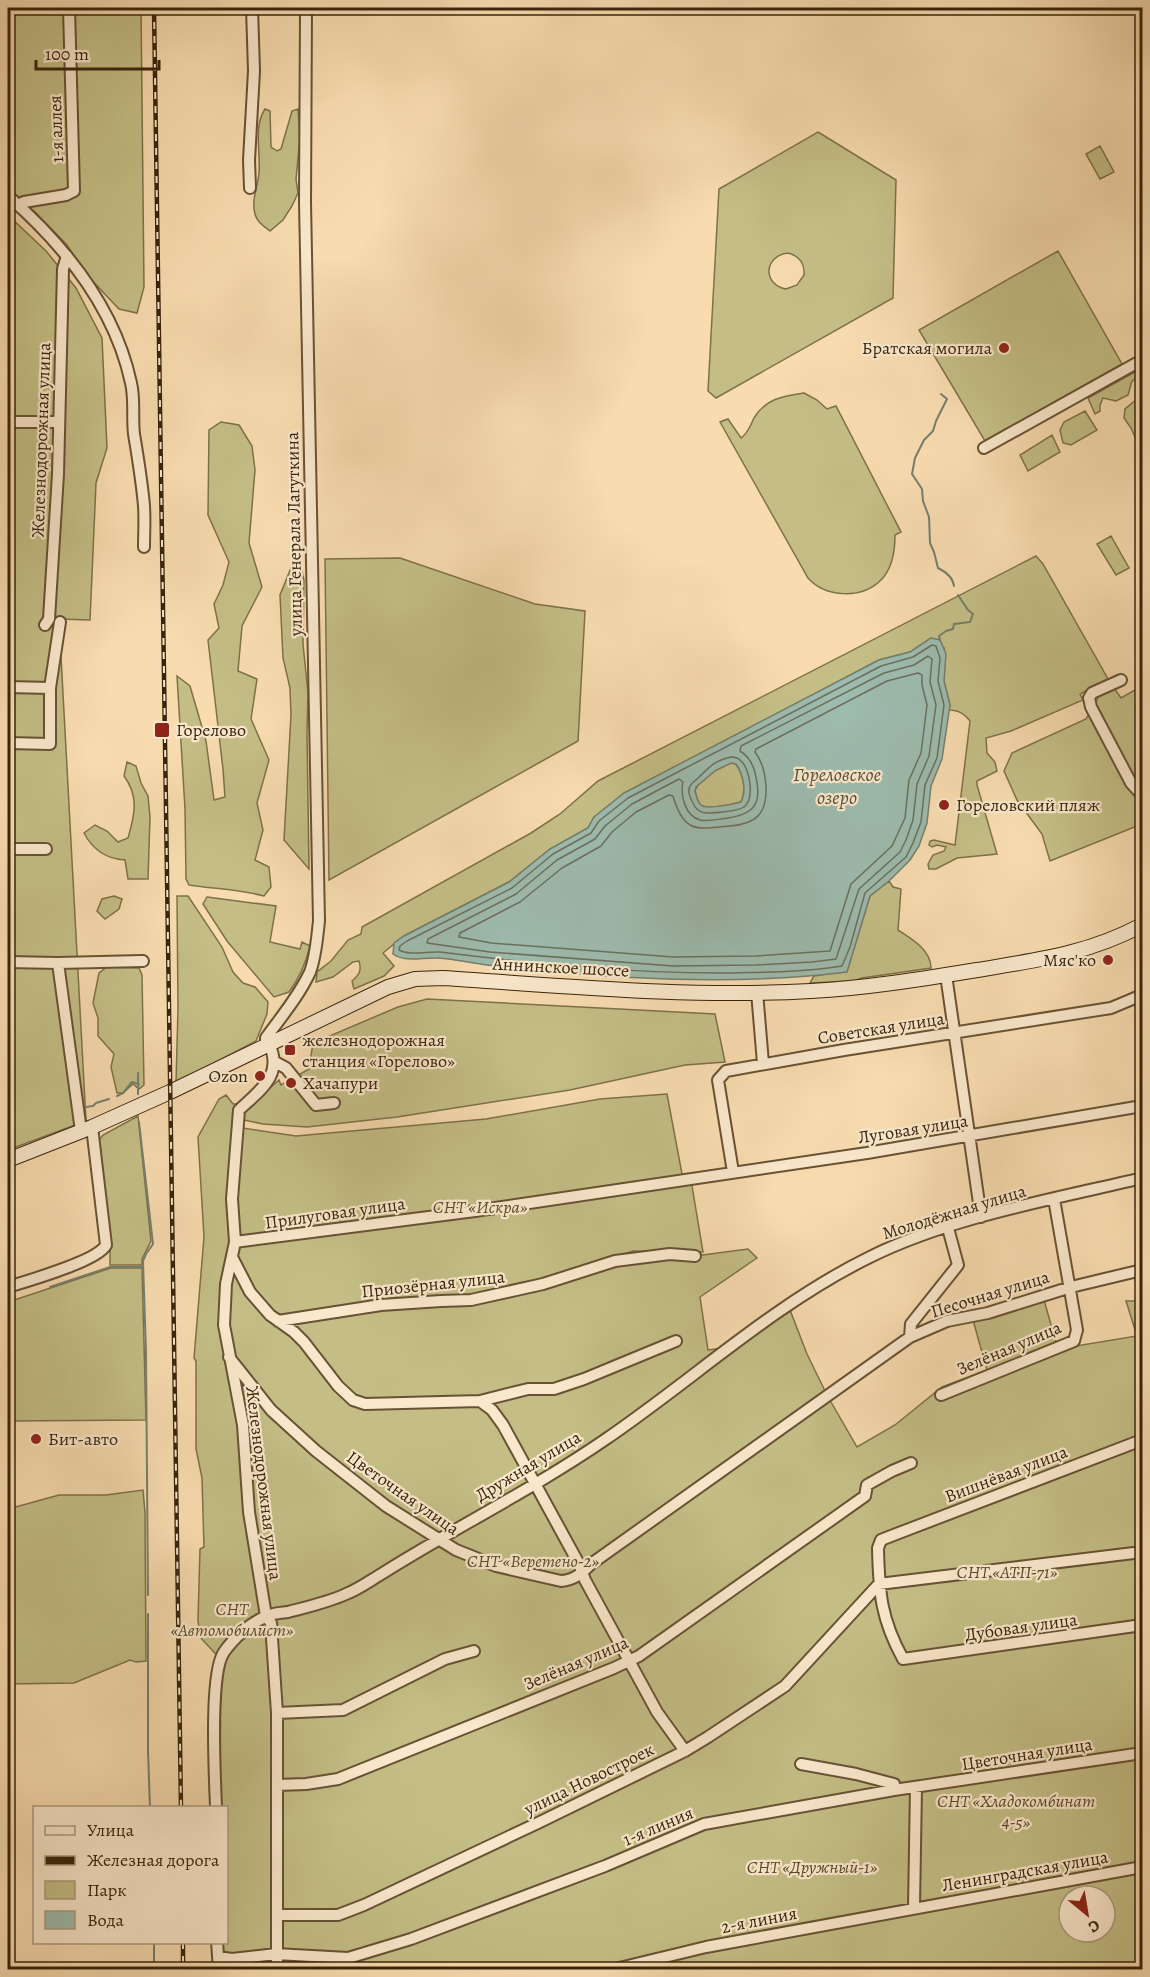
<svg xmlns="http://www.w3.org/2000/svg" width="1150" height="1977" font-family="Alegreya,serif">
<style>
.green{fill:#c4be86;stroke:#7e7148;stroke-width:1.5;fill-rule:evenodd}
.water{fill:#9dbbae;stroke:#757f6d;stroke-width:1.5;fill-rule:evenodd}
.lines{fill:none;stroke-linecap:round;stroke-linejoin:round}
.shore{stroke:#6a705c;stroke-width:1.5}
.stream{stroke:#757f6d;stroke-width:2}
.minor-casing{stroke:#685234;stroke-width:14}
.secondary-casing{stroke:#38240b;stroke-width:16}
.minor{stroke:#fae8cc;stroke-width:10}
.secondary{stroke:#fae8cc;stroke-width:14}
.rail-casing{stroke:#38240b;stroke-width:4.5}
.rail{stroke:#fae8cc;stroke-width:2;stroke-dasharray:7;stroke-linecap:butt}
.poi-dot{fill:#8f2418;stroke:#fae8cc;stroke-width:2}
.labels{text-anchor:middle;stroke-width:4.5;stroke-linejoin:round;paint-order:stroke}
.street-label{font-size:18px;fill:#38240b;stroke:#fae8cc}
.poi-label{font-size:18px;fill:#38240b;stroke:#fae8cc;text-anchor:start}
.park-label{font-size:18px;font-style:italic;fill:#5b4a2a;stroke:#fae8cc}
.water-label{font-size:20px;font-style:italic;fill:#56513c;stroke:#fae8cc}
</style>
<rect width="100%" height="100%" fill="#f8dcb0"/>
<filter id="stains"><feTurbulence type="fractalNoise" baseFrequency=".00333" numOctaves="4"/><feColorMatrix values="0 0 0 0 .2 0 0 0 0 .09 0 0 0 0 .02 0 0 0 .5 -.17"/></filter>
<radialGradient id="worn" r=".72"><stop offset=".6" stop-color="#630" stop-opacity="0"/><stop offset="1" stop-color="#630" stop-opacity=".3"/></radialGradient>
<!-- green -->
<path class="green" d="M8 8H141L144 287 137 313 119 309 85 273 67 245 35 212 8 189Z
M265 109 270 111 271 147 277 151 281 149 292 111 298 109 300 137 296 179 298 193 292 206 283 220 270 231C264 226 257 222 255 214 251 199 258 187 259 173 261 152 253 127 265 109Z
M818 132 896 180 893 298 716 398 708 391 719 189ZM788 253C799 256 805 263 804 275L797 285 786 289C762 284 764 256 788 253Z
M1100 146 1114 172 1100 179 1086 154Z
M8 215 46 251 76 288 102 338 107 448 96 483 90 620 59 619 86 1121 8 1150Z
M1058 251 1122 364 985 441 919 330Z
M1142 368V376L1132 381 1128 395 1116 401 1103 398 1100 405V411L1095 414 1088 398Z
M804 393 817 400 827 409 836 406 901 532 895 535C895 550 892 569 881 580 861 600 825 597 808 578L720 422 728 419 741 438C749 432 750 426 754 418 765 399 783 396 804 393Z
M1142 399V453L1131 428 1124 418 1125 409 1136 400Z
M1085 411 1097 430 1071 445 1063 443 1060 430 1064 422Z
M221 422 239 425 252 446 255 470 249 543 262 587 242 626 238 671 257 679 251 719 269 760 257 803 263 830 255 860 269 867 271 887 264 896C239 889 214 889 189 885L186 879 185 809 177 676 190 686 206 741 214 800 225 797 223 769 208 640 219 628 214 604 223 585 229 562 208 515 209 430Z
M1052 435 1060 452 1028 471 1020 455Z
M1111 536 1129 568 1116 575 1097 544Z
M1036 556 1043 564 1108 679 1080 694 1083 700 1011 731 986 738 987 753 995 762 997 771 977 781V785L997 854 957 858 936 869H929L928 864 933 855 944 851 946 847 937 845 932 847 929 845 930 841 934 840 955 845 970 721C964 714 959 710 949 710L950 705 944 681 945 654 944 648 931 638 910 652 879 660 665 772 594 817 588 828 550 849 509 882 404 936 383 953 394 966 384 976 354 989 352 981C359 975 362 971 359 961L353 962 333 977 316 982 317 972 331 961 348 940 361 934 362 927 531 833 560 814 598 781Z
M400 558 535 604 585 611 578 741 329 880 325 559Z
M293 563 301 567 304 580 303 644 308 693 307 732 309 869 284 840 291 715 290 688 283 658 280 595Z
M1142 686V824L1050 861 1042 834 1017 800 1004 771 1012 753 1086 719 1099 696 1114 688 1121 698Z
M127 762 136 766 141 783 148 796 150 817 148 879H128L125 860C106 859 93 850 84 833L95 825 107 831 118 842 128 838C135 814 139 796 124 776Z
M731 763 736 764C743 774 747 791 741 802 734 804 706 810 701 805 697 802 696 795 695 790 702 778 717 767 731 763Z
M889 881 893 887 901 889 898 930C912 939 931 950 931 968L862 978 854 981 810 983 814 976 847 971 870 896Z
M114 896 122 899 119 909 105 919 97 911 102 899Z
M177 896H188L222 947 233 972 243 983 255 987 268 1002 267 1014 256 1041 176 1083 178 1009Z
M207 897 276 906 270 942 300 949 302 942 310 946C306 962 299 979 289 992L274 997 227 941 203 904Z
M107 967 139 968 142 975 144 1085 139 1089 133 1084 123 1093H117L111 1067 114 1054 98 1036V1018L93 1003 99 973Z
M427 999 715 1014 725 1062 685 1065 570 1090 397 1117 307 1127 263 1124 234 1118 231 1247 224 1325 232 1257 250 1292 278 1321 471 1300 615 1261 695 1256 748 1249 757 1258 700 1297 708 1350 737 1346 790 1310 807 1354 827 1395 857 1447 895 1425 942 1387 987 1370 973 1320 1044 1300 1058 1349 1137 1336 1126 1301H1142V1969H222V1943L226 1942V1808L220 1807 219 1696 224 1663 200 1637 198 1620 200 1549 204 1547 202 1478 196 1449V1361L194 1358 204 1237 198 1137 219 1099 226 1095 233 1104H251L279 1080 281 1085 309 1069 313 1043 398 1007ZM1069 1896H1105V1932H1069Z
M667 1094 682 1174 689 1178 692 1186 703 1252 633 1251 498 1293 383 1300 278 1315 254 1292 238 1256 236 1201 243 1128 296 1136 486 1119 600 1099Z
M138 1116 151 1241 142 1259V1265H110V1247L99 1140 103 1135Z
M111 1268H142L146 1420 8 1421V1302Z
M143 1490 145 1513 146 1661 136 1662 130 1660 74 1683 8 1684V1509L59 1495H106Z"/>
<!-- water -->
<path class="water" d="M931 638 940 640 946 654 944 681 950 705 942 759 931 786 927 823 919 846 910 860 889 881 870 896 847 972C728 987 606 978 487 965 471 963 454 959 438 958 423 957 406 963 393 954L394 943 404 936 509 882 550 849 588 828 594 817 624 793 879 660 910 652ZM731 763 736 764C743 774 747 791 741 802 734 804 706 810 701 805 697 802 696 795 695 791L696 787 715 771Z"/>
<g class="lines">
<!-- shore -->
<path class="shore" d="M932 645 936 646 940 658 938 681 944 705 937 758 925 785 921 822 913 843 906 857 865 893 850 947 842 966C806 972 769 972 732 973 634 974 537 964 440 952 427 951 410 956 399 950L400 946 407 941 512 888 553 854 591 833 599 821 628 798 881 666 913 657Z
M928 656 932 659 930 682 936 705 929 756 917 784 913 820 906 840 900 852 859 889 836 959 812 962 755 965 673 966 490 952 427 943 428 939 516 894 557 860 595 839 605 826 632 804 679 779 683 782C680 795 685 816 700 820 709 822 719 819 728 818 754 814 762 804 756 777 754 766 750 757 740 751L741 746 884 673 914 665Z
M918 673 922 675V685L927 705 921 753 909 780 905 818 892 846 851 884 830 951 755 956 673 957 491 943 459 937 460 933 520 902 562 868 601 846 612 832 636 812 669 795 673 796C684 834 697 829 730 826 756 824 767 814 766 787 765 774 763 763 755 752L756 749 887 681Z
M731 757C734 757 738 758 740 760 750 767 755 799 744 807 738 811 715 813 707 813 700 813 696 810 693 803 691 799 688 794 689 790 689 784 693 783 697 779 709 768 713 761 731 757Z"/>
<!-- stream -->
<path class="stream" d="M941 394 947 399 936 421 933 431 924 440 915 458 912 474 922 489 923 501 929 517 930 543 934 552 938 568C946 572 953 577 954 586
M940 640 939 636 946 631 953 629 954 624 970 622 973 614 968 610 958 595
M138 1073V1094
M117 1096 123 1093 132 1082 139 1084
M84 1110 86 1107 93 1106 96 1103 109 1099
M139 1122 153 1244 146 1254 143 1261 146 1353 148 1595
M50 1287 110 1267H143
M8 1301 14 1299
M148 1614V1751L150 1808
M154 1942V1968"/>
<!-- minor casing -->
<g class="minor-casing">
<path id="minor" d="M250 188 249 160 254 71 252 8
M8 196C64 245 115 308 131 383 135 399 132 417 134 434 138 458 142 482 144 506 145 520 144 534 144 547
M18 205 24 202 66 195 74 191 69 8
M8 211 13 200
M8 422H59
M984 448 1142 360
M45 625 49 619 58 474 63 269 67 256
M1121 680 1092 693 1089 698 1091 707 1131 783 1142 795
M8 687 50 688
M8 743 50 744V688L60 622
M8 849H46
M8 962 58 963 143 961
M58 963 81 1131
M946 975 981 1217
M757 992 763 1063
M269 1044C284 1075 260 1090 239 1110L232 1199 235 1242 226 1284 224 1325 243 1425 249 1512 266 1616 271 1623 277 1713V1970
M266 1045V1038C281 1017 299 996 310 972 316 956 317 938 319 921L305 202 306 8
M275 1062 286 1068 316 1105 334 1103
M733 1172 718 1080 726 1071 844 1050 1111 1008 1142 995
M235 1242 475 1211 867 1153 1142 1106
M232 1257 250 1292 270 1315 294 1332 304 1342 338 1386 353 1400 365 1404 480 1401 528 1389H554L584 1379 676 1341
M8 1287C27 1281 98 1261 106 1245L92 1127
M278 1321 381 1305 441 1301 471 1300 543 1284 615 1261 670 1254 695 1256
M910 1337 911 1324 958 1265 948 1228
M229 1357 271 1410 316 1451 386 1506 456 1550 496 1566 561 1581C574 1580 581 1574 591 1564L910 1337 947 1321 988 1313 1071 1287 1142 1270
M941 1395 1074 1341 1077 1330 1054 1199
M480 1401 492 1410 503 1425 579 1564 585 1580 657 1712 685 1751
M1142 1440 891 1536 881 1540 878 1548C879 1593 881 1619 903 1659L1142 1625
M277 1713 343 1710 445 1659 474 1651
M277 1785 306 1784 338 1779 614 1668 639 1656 865 1496 867 1485 892 1471 911 1463
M894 1790 1142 1753
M216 1808C215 1777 209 1673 224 1652 233 1639 250 1623 265 1617 272 1613 281 1613 288 1612 307 1607 329 1602 346 1594 359 1589 371 1580 383 1573 456 1527 535 1488 606 1439 694 1379 774 1304 870 1257 950 1217 1055 1199 1142 1178
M914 1907 916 1787
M277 1915H338L364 1905 540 1822 685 1751 708 1737 785 1686 879 1584 1142 1552
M217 1942 219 1970
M218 1957 232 1959 276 1954 348 1958 411 1939 605 1866 704 1824 894 1790V1784L856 1774 801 1764
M611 1970 706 1947 1142 1867"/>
</g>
<!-- secondary casing -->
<g class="secondary-casing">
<path id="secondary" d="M8 1160 92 1127 170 1092 388 987 415 979 443 978C565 986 689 998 811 991 867 988 922 979 977 970 1037 960 1088 954 1142 925"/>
</g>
<!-- minor -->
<use href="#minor" class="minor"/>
<!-- secondary -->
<use href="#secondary" class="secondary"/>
<!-- rail casing -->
<g class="rail-casing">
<path id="rail" d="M154 8 181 1808
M183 1942V1970"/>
</g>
<!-- rail -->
<use href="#rail" class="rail"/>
</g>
<!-- markers -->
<g class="poi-dot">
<circle cx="1004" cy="348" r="6"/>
<rect x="154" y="722" width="16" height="16" rx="3"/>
<circle cx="944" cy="805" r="6"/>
<circle cx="1108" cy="960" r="6"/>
<rect x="284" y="1044" width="12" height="12" rx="3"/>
<circle cx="260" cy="1076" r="6"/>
<circle cx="291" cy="1083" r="6"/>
<circle cx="36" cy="1439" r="6"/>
</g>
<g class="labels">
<!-- street labels -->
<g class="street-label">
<text transform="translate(56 129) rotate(-92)" y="6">1-я аллея</text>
<text transform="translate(41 440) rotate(-88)" y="6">Железнодорожная улица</text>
<text transform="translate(294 534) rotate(-91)" y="6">улица Генерала Лагуткина</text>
<text transform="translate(561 967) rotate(3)" y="6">Аннинское шоссе</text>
<text transform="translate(881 1028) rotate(-9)" y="6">Советская улица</text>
<text transform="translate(913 1129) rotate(-9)" y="6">Луговая улица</text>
<text transform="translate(954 1212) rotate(-17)" y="6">Молодёжная улица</text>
<text transform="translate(335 1213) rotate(-8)" y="6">Прилуговая улица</text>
<text transform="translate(433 1284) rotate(-6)" y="6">Приозёрная улица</text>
<text transform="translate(990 1294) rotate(-17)" y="6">Песочная улица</text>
<text transform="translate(1009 1348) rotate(-23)" y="6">Зелёная улица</text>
<text transform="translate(528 1466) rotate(-31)" y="6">Дружная улица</text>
<text transform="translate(1006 1474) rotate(-21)" y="6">Вишнёвая улица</text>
<text transform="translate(264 1483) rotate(83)" y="6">Железнодорожная улица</text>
<text transform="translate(403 1493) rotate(35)" y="6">Цветочная улица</text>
<text transform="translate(1021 1627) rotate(-8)" y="6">Дубовая улица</text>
<text transform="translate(576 1663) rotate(-23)" y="6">Зелёная улица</text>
<text transform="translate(1027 1754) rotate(-9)" y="6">Цветочная улица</text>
<text transform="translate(589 1779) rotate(-26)" y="6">улица Новостроек</text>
<text transform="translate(658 1826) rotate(-23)" y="6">1-я линия</text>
<text transform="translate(1025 1871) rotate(-10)" y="6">Ленинградская улица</text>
<text transform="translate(759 1920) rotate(-11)" y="6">2-я линия</text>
</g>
<!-- poi labels -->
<g class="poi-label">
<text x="992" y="354" text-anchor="end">Братская могила</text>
<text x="176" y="736">Горелово</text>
<text x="956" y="811">Гореловский пляж</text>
<text x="1096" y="966" text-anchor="end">Мяс'ко</text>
<text x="302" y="1046">железнодорожная<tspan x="302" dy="21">станция «Горелово»</tspan></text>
<text x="248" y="1082" text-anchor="end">Ozon</text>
<text x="303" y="1089">Хачапури</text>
<text x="48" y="1445">Бит-авто</text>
</g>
<!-- park labels -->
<g class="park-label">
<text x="480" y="1213">СНТ «Искра»</text>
<text x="533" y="1567">СНТ «Веретено-2»</text>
<text x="1007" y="1578">СНТ «АТП-71»</text>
<text x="232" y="1615">СНТ<tspan x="232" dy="21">«Автомобилист»</tspan></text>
<text x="1016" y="1807">СНТ «Хладокомбинат<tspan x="1016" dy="21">4-5»</tspan></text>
<text x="812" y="1873">СНТ «Дружный-1»</text>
</g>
<!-- water labels -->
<g class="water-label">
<text x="837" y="781">Гореловское<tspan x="837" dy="23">озеро</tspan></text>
</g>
</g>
<!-- margin -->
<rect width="1150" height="1977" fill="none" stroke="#f8dcb0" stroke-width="30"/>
<rect x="9" y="9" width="1132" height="1959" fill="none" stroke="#38240b" stroke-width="3"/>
<rect x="15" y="15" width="1120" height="1947" fill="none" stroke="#38240b" stroke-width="1.5"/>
<!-- legend -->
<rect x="33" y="1806" width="195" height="138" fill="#fae8cc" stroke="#ac9a7f" stroke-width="1.5"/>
<rect x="45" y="1826" width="30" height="9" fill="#fae8cc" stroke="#ac9a7f" stroke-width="1.5"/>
<text x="87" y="1836" font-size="18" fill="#38240b">Улица</text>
<rect x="45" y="1856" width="30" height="9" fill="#38240b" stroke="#ac9a7f" stroke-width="1.5"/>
<text x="87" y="1866" font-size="18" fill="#38240b">Железная дорога</text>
<rect x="45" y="1881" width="30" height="18" fill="#c4be86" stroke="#ac9a7f" stroke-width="1.5"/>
<text x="87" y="1896" font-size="18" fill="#38240b">Парк</text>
<rect x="45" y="1911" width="30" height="18" fill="#9dbbae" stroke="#ac9a7f" stroke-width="1.5"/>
<text x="87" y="1926" font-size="18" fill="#38240b">Вода</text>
<!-- north arrow -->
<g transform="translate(1087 1914) rotate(150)"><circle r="28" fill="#fae8cc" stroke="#ac9a7f" stroke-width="1.5"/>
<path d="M0-4.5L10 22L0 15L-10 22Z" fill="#8f2418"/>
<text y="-9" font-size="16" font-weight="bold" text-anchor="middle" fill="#38240b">С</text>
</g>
<!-- scale -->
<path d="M36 60v9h123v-9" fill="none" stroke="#38240b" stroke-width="3"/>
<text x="45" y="60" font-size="18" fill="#38240b" stroke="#fae8cc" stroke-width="4.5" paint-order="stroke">100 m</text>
<rect width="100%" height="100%" filter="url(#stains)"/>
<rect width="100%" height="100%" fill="url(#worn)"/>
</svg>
